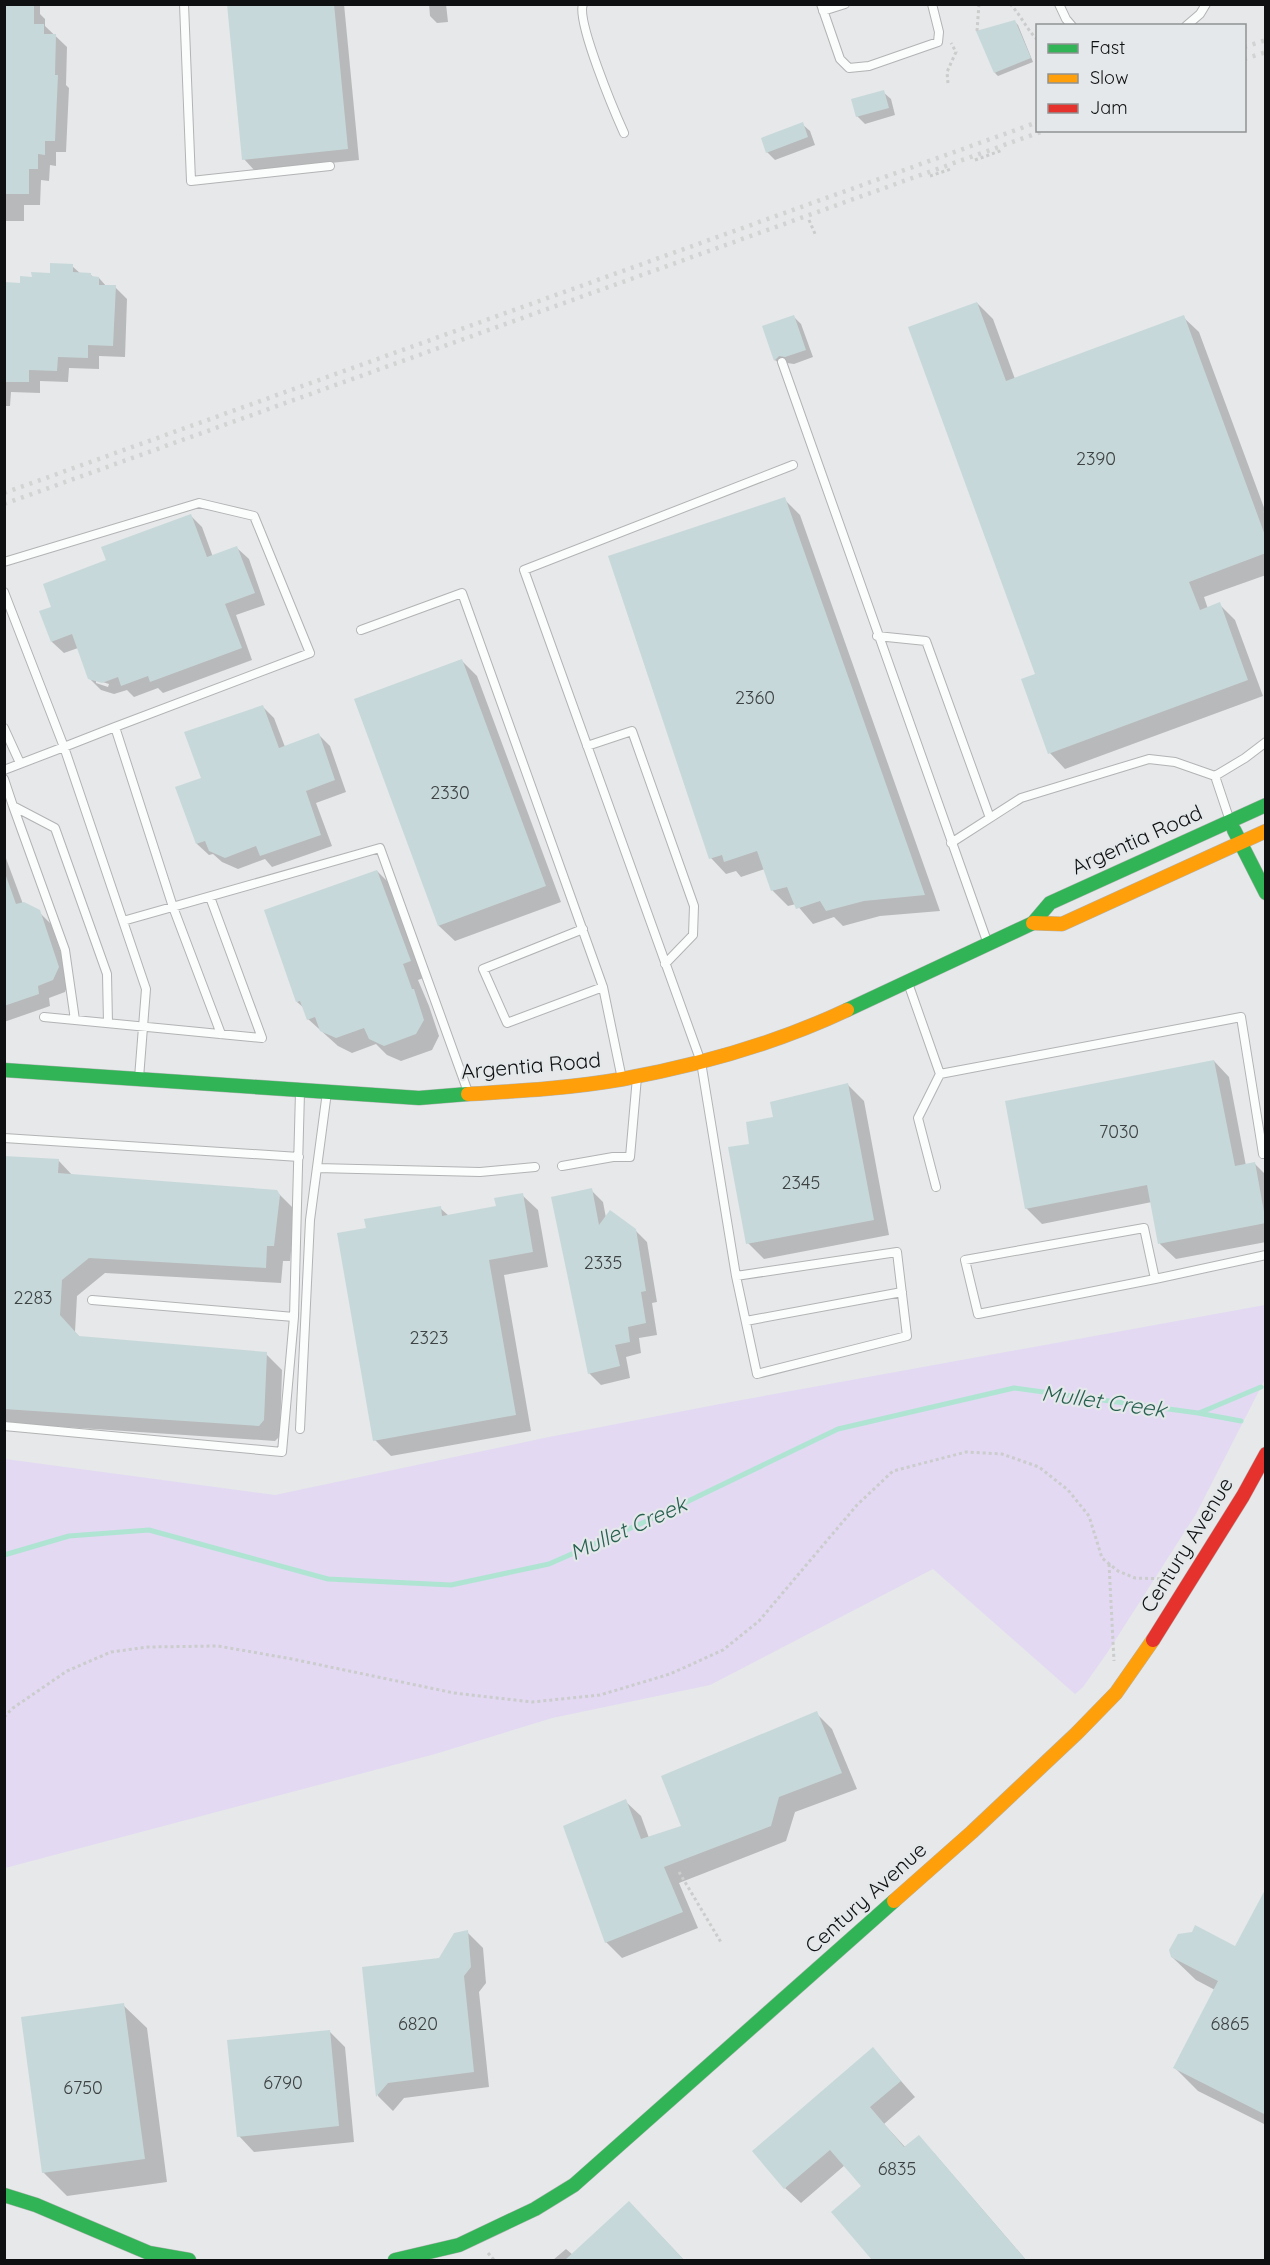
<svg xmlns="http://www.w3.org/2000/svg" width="1270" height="2265" font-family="Quicksand,sans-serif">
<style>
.green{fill:#e3d9f3}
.shadow{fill:#0003;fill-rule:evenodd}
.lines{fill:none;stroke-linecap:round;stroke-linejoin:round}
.stream{stroke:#afe4d3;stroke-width:5}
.building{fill:#c7d8da}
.lane-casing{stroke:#b2b3b4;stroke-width:10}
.fast-casing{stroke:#b2b3b4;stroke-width:15}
.slow-casing{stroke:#b2b3b4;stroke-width:15}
.jam-casing{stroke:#b2b3b4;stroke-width:15}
.path{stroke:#cbcccc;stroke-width:3;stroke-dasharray:3 3;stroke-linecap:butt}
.lane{stroke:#fbfcfc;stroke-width:8}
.fast{stroke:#30b455;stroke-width:14}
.slow{stroke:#ff9f0a;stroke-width:14}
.jam{stroke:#e5322d;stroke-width:14}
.rail{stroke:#d2d3d3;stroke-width:4.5;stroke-dasharray:3 6;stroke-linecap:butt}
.labels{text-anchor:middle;stroke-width:4.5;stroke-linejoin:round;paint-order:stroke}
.number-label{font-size:18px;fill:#3d4243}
.street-label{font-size:21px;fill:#0f1011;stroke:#e5e8ea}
.water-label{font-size:22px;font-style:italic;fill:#276150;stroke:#e5e8ea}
</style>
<rect width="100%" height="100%" fill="#e6e8e9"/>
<!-- green -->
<path class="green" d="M1265 1305V1379L1196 1514 1107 1653 1083 1687 1075 1694 933 1569 710 1685 552 1718 435 1754 5 1868V1459L275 1495 544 1438 720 1404Z"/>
<!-- shadow -->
<path class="shadow" d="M4 4H40V14L45 19V26L67 47 66 85 69 88 66 152H56V166L50 165 49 181 41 180 40 205H24V221H4Z
M228 4H344L359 160 255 171 244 159Z
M429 4H446L448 22 437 23 430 16Z
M1014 21 1018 25 1033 62 998 76 995 73Z
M883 92 891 99 895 115 865 124 857 116Z
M802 124 810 131 815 145 775 160 767 152Z
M72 266 81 274H90L94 278H99L107 287H115L127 299 125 357 99 356V369L69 368 68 382 40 381V393L11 392 10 406H4V289Z
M977 303 993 319 1015 379 1183 317 1199 332 1266 513V575L1204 597 1208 609 1219 604 1235 620 1263 696 1065 769 1050 753Z
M794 317 801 324 813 357 794 364 787 363 783 367 775 360 764 327Z
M784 499 800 515 940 911 880 916 843 926 834 917 813 924 796 904 788 906 772 890 765 869 741 877 736 871 726 874 711 858Z
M190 515 202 527 213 557 237 548 249 559 265 605 236 615 252 660 163 693 158 688 134 697 127 690 114 694 101 690 89 678 78 648 64 653 52 642 53 608 108 561ZM96 680 109 684 108 687 96 683Z
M461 660 477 676 561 902 455 941 439 926 355 700Z
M262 706 274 718 285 747 318 734 330 746 346 792 316 803 332 846 272 867 265 859 238 869 222 862 213 854 209 855 197 844 202 779Z
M4 853 23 904 39 912 51 924 70 979 65 992 49 998 50 1006 4 1022Z
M377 871 393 887 426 977 418 980 429 1006 439 1036 432 1050 401 1061 387 1055 376 1044 352 1053 338 1046 308 1019 304 1008 297 1002Z
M1214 1061 1229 1077 1246 1166 1255 1164 1266 1175V1242L1176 1259 1160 1244 1152 1202 1042 1224 1026 1208Z
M848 1085 864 1101 889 1235 764 1259 748 1243 751 1145 775 1118Z
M4 1157 58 1160 73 1176 276 1191 292 1207 295 1212 290 1261H283L281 1283 105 1273 77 1296 75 1332 80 1337 266 1354 282 1370 280 1436 275 1441 4 1423Z
M591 1190 603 1202 606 1218 635 1230 647 1242 657 1302 652 1303 657 1335 639 1338 641 1353 626 1357 630 1378 601 1385 589 1373Z
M522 1195 538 1210 548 1267 504 1275 531 1431 391 1456 375 1440 440 1208 449 1216 498 1208Z
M816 1713 832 1729 857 1789 795 1812 786 1841 679 1883 698 1928 622 1958 606 1942 625 1801 641 1816 649 1838 683 1827Z
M1266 1913V2125L1198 2091 1175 2068 1215 1990 1196 1980 1172 1957 1236 1948Z
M467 1932 483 1948 486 1983 479 1992 489 2087 404 2098 393 2111 378 2096 364 1969 440 1960Z
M123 2005 147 2028 167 2182 67 2196 43 2172Z
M329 2031 345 2047 354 2142 254 2152 239 2136Z
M873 2049 915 2097 884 2124 906 2148 934 2153 1026 2260H874L833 2212 863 2187 845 2165 801 2203 785 2188Z
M645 2219 684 2260H553L566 2249 573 2255Z"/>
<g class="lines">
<!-- stream -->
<path class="stream" d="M1199 1413 1261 1387
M4 1555 69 1536 149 1530 328 1579 451 1585 549 1564 649 1520 838 1429 1014 1388 1198 1413 1241 1421"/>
</g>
<!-- building -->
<path class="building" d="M4 4 34 6V24H44V34H56L55 75H58L55 141H45V155L38 154V169H29V194H4Z
M227 4H334L348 149 242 160Z
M1015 20 1031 58 994 73 976 31Z
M884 90 889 108 856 117 851 99Z
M803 122 808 137 766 153 761 138Z
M50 263 73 264V272L91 273V276L99 277V285H116L113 346 88 345V358L58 357 57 371 29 370V382H4V282L20 283V276L32 277 31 272 50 273Z
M977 302 1006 381 1184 315 1266 538V553L1189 582 1200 610 1220 602 1248 680 1048 754 1021 679 1035 674 908 327Z
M794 315 806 350 785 357 779 356 774 361 762 326Z
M785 497 925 895 864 901 826 911 820 901 796 909 787 887 771 891 757 851 724 862 722 855 709 859 608 556Z
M191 514 207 557 237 546 255 593 225 604 242 648 150 682 148 676 121 686 118 677 102 683 88 679 72 634 51 642 39 611 51 607 43 584 106 560 101 547Z
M462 659 546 886 438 926 354 699Z
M263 705 279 748 319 733 335 780 306 791 321 835 260 856 256 846 225 858 209 851 205 841 196 844 175 787 201 778 184 732Z
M377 870 411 961 403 964 412 989H414L424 1020 416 1034 384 1046 369 1039 364 1028 336 1038 320 1031 315 1017 307 1020 300 1001 296 1002 264 910Z
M4 876H6L16 904 24 902 40 910 59 967 53 980 38 986 39 994 4 1006Z
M1214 1060 1235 1166 1255 1162 1266 1223 1158 1244 1147 1185 1025 1209 1005 1101Z
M848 1083 874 1220 746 1244 728 1147 749 1144 746 1122 773 1117 770 1102Z
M4 1156 59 1159 58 1173 277 1190 280 1195 274 1246H267L266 1268 89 1258 62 1280 60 1315 79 1336 267 1352 264 1420 259 1426 4 1409Z
M592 1188 599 1225 610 1210 636 1229 646 1291 641 1292 646 1323 628 1327 630 1342 615 1345 620 1366 588 1374 551 1197Z
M523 1193 533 1252 489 1260 516 1415 373 1441 337 1233 366 1228 364 1219 441 1206 442 1216 496 1206 494 1198Z
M817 1711 842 1773 779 1797 771 1826 664 1867 683 1912 605 1943 563 1826 626 1799 641 1839 681 1826 661 1776Z
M1266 1888V2115L1173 2068 1218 1981 1171 1957 1169 1950 1178 1934 1192 1932 1195 1925 1235 1946Z
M468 1930 471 1967 464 1976 474 2072 388 2083 376 2097 362 1967 439 1958 454 1933Z
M124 2003 145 2159 42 2173 21 2017Z
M330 2030 339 2126 237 2137 227 2040Z
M873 2047 901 2081 870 2107 904 2147 919 2135 1026 2260H872L831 2212 861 2186 830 2150 784 2189 752 2151Z
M629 2201 684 2260H565Z"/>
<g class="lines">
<!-- lane casing -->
<g class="lane-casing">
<path id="lane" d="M184 4 191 181 330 166
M583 4C576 21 615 113 624 133
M821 4 840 59 849 68 869 66 938 42 939 32 932 4
M1059 4 1066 19 1072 26
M823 11 845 4
M1186 26 1200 14 1206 4
M782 362 988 944
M4 562 199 503 254 516 310 653 115 727
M4 592 64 747 115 727 173 907 221 1034
M361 630 462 593 603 987 622 1079
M877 636 926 641 990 818
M4 728 20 763
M587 746 632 731 694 906 693 935 665 964
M4 770 64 747 146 989 139 1078
M1215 776 1230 821
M4 779 13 806 55 828 107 974 108 1023
M13 806 65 950 75 1020
M951 843 1021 798 1149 759 1175 762 1215 776 1245 758 1266 742
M123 921 380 848 468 1092
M583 929 483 969 507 1023 603 987
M908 983 940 1074 918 1118 936 1187
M44 1017 262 1038 210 897
M940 1074 1241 1017 1263 1154
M4 1138 299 1157
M562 1166 613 1157H630L637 1077
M317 1168 480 1172 535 1167
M1144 1228 1155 1279 978 1314 965 1260Z
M736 1276 897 1252 907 1336 757 1374 736 1276 701 1062 524 570 793 465
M1155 1279 1266 1255
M92 1300 294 1317
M746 1321 902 1292
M4 1426 282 1452 294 1317 300 1092
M300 1429 310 1220 327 1092"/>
</g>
<!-- fast casing -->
<g class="fast-casing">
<path id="fast" d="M1234 830 1266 893
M847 1010 1033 923 1050 903 1266 805
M4 1070 419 1098 468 1094
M4 2195 36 2205 149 2253 189 2260
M395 2260 459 2245 535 2209 574 2185 894 1901"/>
</g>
<!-- slow casing -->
<g class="slow-casing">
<path id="slow" d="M1033 923 1062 924 1266 831
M468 1094C520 1091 572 1088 623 1079 699 1065 777 1043 847 1010
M894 1901 972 1832 1077 1733 1116 1693 1153 1640"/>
</g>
<!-- jam casing -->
<g class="jam-casing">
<path id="jam" d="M1153 1640 1243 1496 1266 1454"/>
</g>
<!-- path -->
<path class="path" d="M1010 4C1021 15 1026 29 1038 40
M977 31 979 4
M948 83 947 72 956 52 951 43
M975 160 1003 150
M930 176 951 169
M809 220 816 236
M1264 513 1266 512
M1109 1564 1114 1661
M4 1717 13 1708 67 1671 111 1652 148 1647 218 1646 292 1659 454 1693 532 1702 600 1695 670 1674 723 1650 759 1621 857 1505 893 1471 966 1452 1002 1454 1039 1467 1068 1490 1089 1516 1102 1558 1118 1571 1135 1578 1166 1579
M679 1872 722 1944
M488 2253 494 2260"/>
<!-- lane -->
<use href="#lane" class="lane"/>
<!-- fast -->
<use href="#fast" class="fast"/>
<!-- slow -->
<use href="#slow" class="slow"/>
<!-- jam -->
<use href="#jam" class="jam"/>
<!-- rail -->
<path class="rail" d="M1244 47 1266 40
M1244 59 1266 52
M4 493 1038 122
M4 504 1046 130"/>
</g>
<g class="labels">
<!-- number labels -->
<g class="number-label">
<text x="1096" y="465">2390</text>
<text x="755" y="704">2360</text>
<text x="450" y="799">2330</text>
<text x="1119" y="1138">7030</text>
<text x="801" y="1189">2345</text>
<text x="603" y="1269">2335</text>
<text x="33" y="1304">2283</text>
<text x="429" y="1344">2323</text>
<text x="418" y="2030">6820</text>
<text x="1230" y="2030">6865</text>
<text x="283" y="2089">6790</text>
<text x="83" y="2094">6750</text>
<text x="897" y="2175">6835</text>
</g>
<!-- street labels -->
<g class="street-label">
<text transform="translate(1137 840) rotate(-24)" y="7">Argentia Road</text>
<text transform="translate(531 1066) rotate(-5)" y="7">Argentia Road</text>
<text transform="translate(1187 1545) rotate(-58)" y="7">Century Avenue</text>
<text transform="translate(866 1898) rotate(-42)" y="7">Century Avenue</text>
</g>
<!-- water labels -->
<g class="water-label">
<text transform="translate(1104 1401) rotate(8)" y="8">Mullet Creek</text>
<text transform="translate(628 1528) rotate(-24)" y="8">Mullet Creek</text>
</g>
</g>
<!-- border -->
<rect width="1270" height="2265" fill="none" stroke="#0f1011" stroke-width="12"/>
<!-- legend -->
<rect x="1036" y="24" width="210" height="108" fill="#e5e8ea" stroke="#8f9293" stroke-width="1.5"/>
<rect x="1048" y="44" width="30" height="9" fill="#30b455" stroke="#8f9293" stroke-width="1.5"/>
<text x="1090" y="54" font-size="18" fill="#0f1011">Fast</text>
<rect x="1048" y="74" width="30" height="9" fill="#ff9f0a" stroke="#8f9293" stroke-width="1.5"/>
<text x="1090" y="84" font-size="18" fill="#0f1011">Slow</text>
<rect x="1048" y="104" width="30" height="9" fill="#e5322d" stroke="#8f9293" stroke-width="1.5"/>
<text x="1090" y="114" font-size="18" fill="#0f1011">Jam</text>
</svg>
